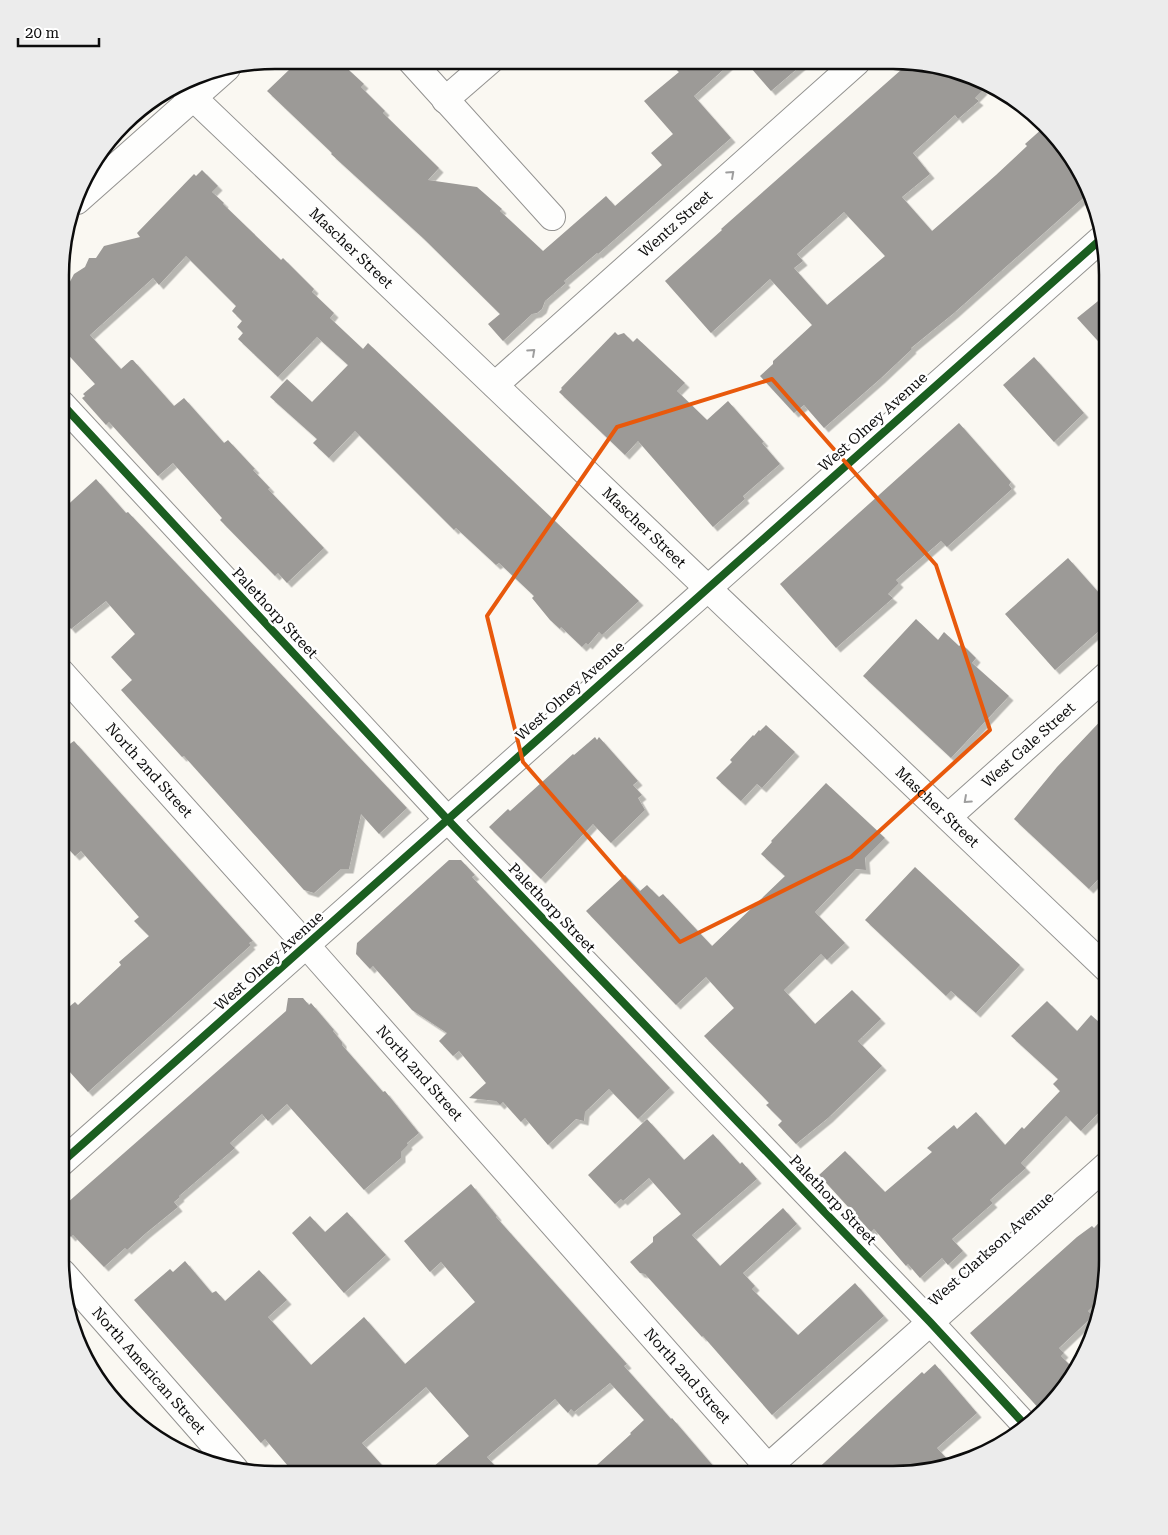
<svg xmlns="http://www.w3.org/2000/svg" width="1168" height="1535" font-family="'Roboto Serif',serif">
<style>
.building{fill:#9c9a97;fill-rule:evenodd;filter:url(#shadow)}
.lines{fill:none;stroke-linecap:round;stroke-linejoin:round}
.minor-casing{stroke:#939290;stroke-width:28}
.minor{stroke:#fefefd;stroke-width:26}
.cycleway-casing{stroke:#fff;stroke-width:11}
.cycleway{stroke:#1b5e20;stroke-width:8}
.oneway{stroke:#9d9d9d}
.marked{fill:none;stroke:#e8590c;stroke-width:4;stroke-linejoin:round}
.labels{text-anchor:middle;stroke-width:5;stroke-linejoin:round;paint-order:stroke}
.street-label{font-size:15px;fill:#0c0c0c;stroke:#fff}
.rim{fill:none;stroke:#0c0c0c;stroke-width:2.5}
</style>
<defs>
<filter id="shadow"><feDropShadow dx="4.5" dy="4.5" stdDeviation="0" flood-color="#0004"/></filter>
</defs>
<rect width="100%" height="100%" fill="#faf8f2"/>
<!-- building -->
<path class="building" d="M301 60H338L364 84 361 87 385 111 383 113 439 168 428 180 477 187 502 209 500 211 543 251 606 196 615 206 662 165 651 153 673 134 644 101 679 72 668 61H733L694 96 731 138 598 254 597 253 564 281 566 283 545 301 542 309 537 313 532 314 503 341 488 324 500 314 423 238 331 154 332 153 267 91 291 68 292 69Z
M745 61H760L805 62 771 91Z
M910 62H921L970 75 983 90 975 98 979 101 958 119 955 115 913 153 930 174 902 197 932 231 996 175 1027 146 1025 144 1043 128 1086 180 1089 193 954 313 911 348 912 349 880 379 824 428 804 405 794 413 760 376 773 364V361L812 325 770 279 711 333 665 281 722 230 721 229ZM844 212 885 256 827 305 794 268 803 261 797 254Z
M202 170 218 186 212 192 224 203 223 204 281 260 283 258 314 289 312 292 334 313 330 318 363 349 368 343 639 601 602 635 599 632 588 645 586 643 582 647 561 627 560 629 550 620 532 598 534 596 499 563 496 565 456 528 454 530 355 431 329 458 313 443 317 439 270 397 287 379 312 402 348 365 317 337 278 377 238 339 243 333 237 327 242 321 232 311 236 306 186 256 159 285 153 278 90 335 121 369 131 360H133L174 406 184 398 224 443 228 440 255 469 253 470 270 488 268 489 324 548 287 583 278 573 275 576 220 520 222 518 173 463 158 476 109 422 106 425 82 398 85 396 83 394 95 384 62 348V297L74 274 85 267 89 258H96L104 246 140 237 137 233 194 174 196 176Z
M1108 293V352L1077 318Z
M615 332 618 335 624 333 633 342 637 338 685 383 677 391 707 420 728 401 764 442 762 443 780 464 743 496 745 499 713 527 638 441 625 455 559 392 562 389 561 388Z
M1034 357 1084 413 1054 442 1003 385Z
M959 423 1011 482 1009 485 1012 489 947 547 941 541 896 580 899 583 888 594 893 598 836 648 780 584Z
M96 479 126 513 128 512 407 808 379 834 361 814 349 869H341L314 893 304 890 184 756 182 757 121 690 132 680 111 657 135 634 106 601 71 629 61 617V511Z
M1068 558 1108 603V623L1055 670 1005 614Z
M916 619 938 640 944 632 959 646 962 644 976 658 972 663 1009 696 951 758 863 676Z
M1108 713V869L1089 889 1014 819 1057 767Z
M766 725 795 752 762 788 757 784 741 801 716 778 732 762 730 760 753 735 754 736 759 730 760 731Z
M595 737 597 740 599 737 638 781 633 785 642 795 638 798 645 810 611 843 593 824 541 879 489 827 508 809 510 811 573 754 574 755Z
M74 741 253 941 249 943 251 945 88 1092 60 1061V1014L75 1002 78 1005 121 965 119 962 149 936 134 921 139 917 81 851 75 856 61 841V750Z
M826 783 885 838 865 858 866 870 856 869 815 912 845 943 827 960 821 954 784 990 815 1024 852 990 881 1019 858 1041 882 1066 828 1118 796 1144 778 1125 782 1121 766 1105 769 1103 704 1036 734 1008 706 977 676 1005 586 911 625 875 640 891 647 885 659 897 663 894 712 946 785 876 761 854 772 842 771 841Z
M449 860H461L475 875 472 877 670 1088 638 1119 609 1089 585 1112 584 1121 576 1119 548 1145 525 1118 521 1122 503 1102 500 1105 496 1101 469 1098 486 1083 459 1051 453 1056 439 1041 447 1033 412 1010 373 966 370 969 356 954 357 943Z
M915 867 1020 965 976 1013 951 991 946 996 865 920Z
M288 998H303L309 1005 311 1003 334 1030 333 1031 342 1042V1045L383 1092 385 1091 419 1133 407 1143 408 1145 401 1152V1158L364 1190 287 1104 268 1121 262 1114 230 1143 235 1148 179 1196 180 1197 174 1202 178 1207 146 1233 127 1250 125 1248 104 1267 73 1235 71 1237 60 1225V1202L67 1203 286 1011Z
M1047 1001 1077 1031 1091 1015 1108 1030V1103L1081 1131 1066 1116 1021 1163 1026 1168 990 1200 993 1203 952 1239 963 1251 948 1265 942 1258 920 1278 908 1264 906 1266 874 1229 871 1232 819 1175 845 1151 885 1192 932 1152 927 1148 954 1125 957 1129 976 1112 1005 1145 1022 1127 1024 1129 1060 1091 1053 1084 1058 1079 1011 1036Z
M647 1119 684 1160 713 1134 740 1164 742 1162 757 1179 692 1235 720 1266 783 1208 797 1224 743 1273 755 1286 752 1289 798 1335 855 1283 884 1316 772 1415 703 1336 702 1337 645 1274 640 1273 630 1262 653 1242V1237L681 1214 649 1178 623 1201 621 1199 615 1204 588 1175Z
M471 1184 497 1216 496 1217 627 1364 624 1366 671 1419 672 1418 721 1475 587 1474 631 1434 630 1433 644 1420 610 1383 574 1412 571 1409 568 1413 555 1399 487 1457 502 1474H425L469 1436 426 1387 362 1443 390 1474 294 1473 265 1439 261 1443 134 1300 170 1269 173 1272 185 1261 212 1293 216 1291 225 1301 259 1270 287 1300 268 1317 311 1365 364 1317 405 1364 475 1302 441 1262 430 1272 404 1241Z
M347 1212 386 1255 344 1293 292 1233 310 1216 325 1232Z
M1108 1213V1274L1103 1297 1088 1311 1093 1316 1059 1348 1064 1353 1061 1356 1076 1371 1072 1380 1043 1413 970 1333 1077 1237 1092 1226 1094 1228Z
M935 1364 977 1413 937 1448 950 1462 893 1475H811L922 1372 924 1374Z"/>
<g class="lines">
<!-- minor casing -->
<g class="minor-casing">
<g id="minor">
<path d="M410 60 552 217"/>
<path id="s1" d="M181 86 1108 970"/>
<path d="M445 100 490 61"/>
<path d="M77 201 227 68"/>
<path id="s2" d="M495 385 857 62"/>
<path d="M62 404 447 819 930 1322 1027 1427"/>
<path id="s3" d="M61 672 307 946 775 1475"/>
<path id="s4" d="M948 817 1108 674"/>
<path d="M60 1164 1100 240"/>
<path id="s5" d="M63 1273 235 1469"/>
<path d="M759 1475 1108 1164"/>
</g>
</g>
<!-- minor -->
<use href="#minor" class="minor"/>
<!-- cycleway casing -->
<g class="cycleway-casing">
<path id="cycleway" d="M62 404 447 819 930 1322 1027 1427
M60 1164 1100 240"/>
</g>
<!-- cycleway -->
<use href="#cycleway" class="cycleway"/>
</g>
<!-- one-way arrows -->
<defs><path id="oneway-chevron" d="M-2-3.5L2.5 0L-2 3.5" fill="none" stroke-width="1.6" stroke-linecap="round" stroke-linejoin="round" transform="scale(1.25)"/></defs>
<g class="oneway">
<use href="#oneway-chevron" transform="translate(731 174) rotate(-42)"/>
<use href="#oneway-chevron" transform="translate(532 352) rotate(-42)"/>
<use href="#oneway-chevron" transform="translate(967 800) rotate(138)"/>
</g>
<!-- marked area -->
<path class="marked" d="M772 379 936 565 990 730 851 857 680 942 523 762 487 616 617 427Z"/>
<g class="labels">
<!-- street labels -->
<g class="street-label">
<text dy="5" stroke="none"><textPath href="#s2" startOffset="242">Wentz Street</textPath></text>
<text dy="5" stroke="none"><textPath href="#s1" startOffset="235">Mascher Street</textPath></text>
<text transform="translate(873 422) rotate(-42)" y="5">West Olney Avenue</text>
<text dy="5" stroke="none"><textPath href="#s1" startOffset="640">Mascher Street</textPath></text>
<text transform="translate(275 613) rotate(47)" y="5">Palethorp Street</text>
<text transform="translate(570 691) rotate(-42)" y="5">West Olney Avenue</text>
<text dy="5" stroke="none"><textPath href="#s4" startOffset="108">West Gale Street</textPath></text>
<text dy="5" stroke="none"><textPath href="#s3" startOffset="132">North 2nd Street</textPath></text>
<text dy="5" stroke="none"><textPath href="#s1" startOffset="1045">Mascher Street</textPath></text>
<text transform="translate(552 908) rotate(46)" y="5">Palethorp Street</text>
<text transform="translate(269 961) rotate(-42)" y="5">West Olney Avenue</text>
<text dy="5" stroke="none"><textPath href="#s3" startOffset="538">North 2nd Street</textPath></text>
<text transform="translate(833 1200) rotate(46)" y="5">Palethorp Street</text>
<text transform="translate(991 1249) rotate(-42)" y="5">West Clarkson Avenue</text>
<text dy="5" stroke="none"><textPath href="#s5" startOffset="130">North American Street</textPath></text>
<text dy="5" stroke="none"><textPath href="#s3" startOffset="942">North 2nd Street</textPath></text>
</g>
</g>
<!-- crop -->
<path d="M0 0H1168V1535H0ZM275 69H893A206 206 0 0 1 1099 275V1260A206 206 0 0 1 893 1466H275A206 206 0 0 1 69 1260V275A206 206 0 0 1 275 69Z" fill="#ececec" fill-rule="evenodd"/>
<path class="rim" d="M275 69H893A206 206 0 0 1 1099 275V1260A206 206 0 0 1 893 1466H275A206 206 0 0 1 69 1260V275A206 206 0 0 1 275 69Z"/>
<!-- scale -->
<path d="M18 38v8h81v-8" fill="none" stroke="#0c0c0c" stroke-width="2.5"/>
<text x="25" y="38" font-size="15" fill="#0c0c0c" stroke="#ffffff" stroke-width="4" paint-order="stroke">20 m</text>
</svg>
